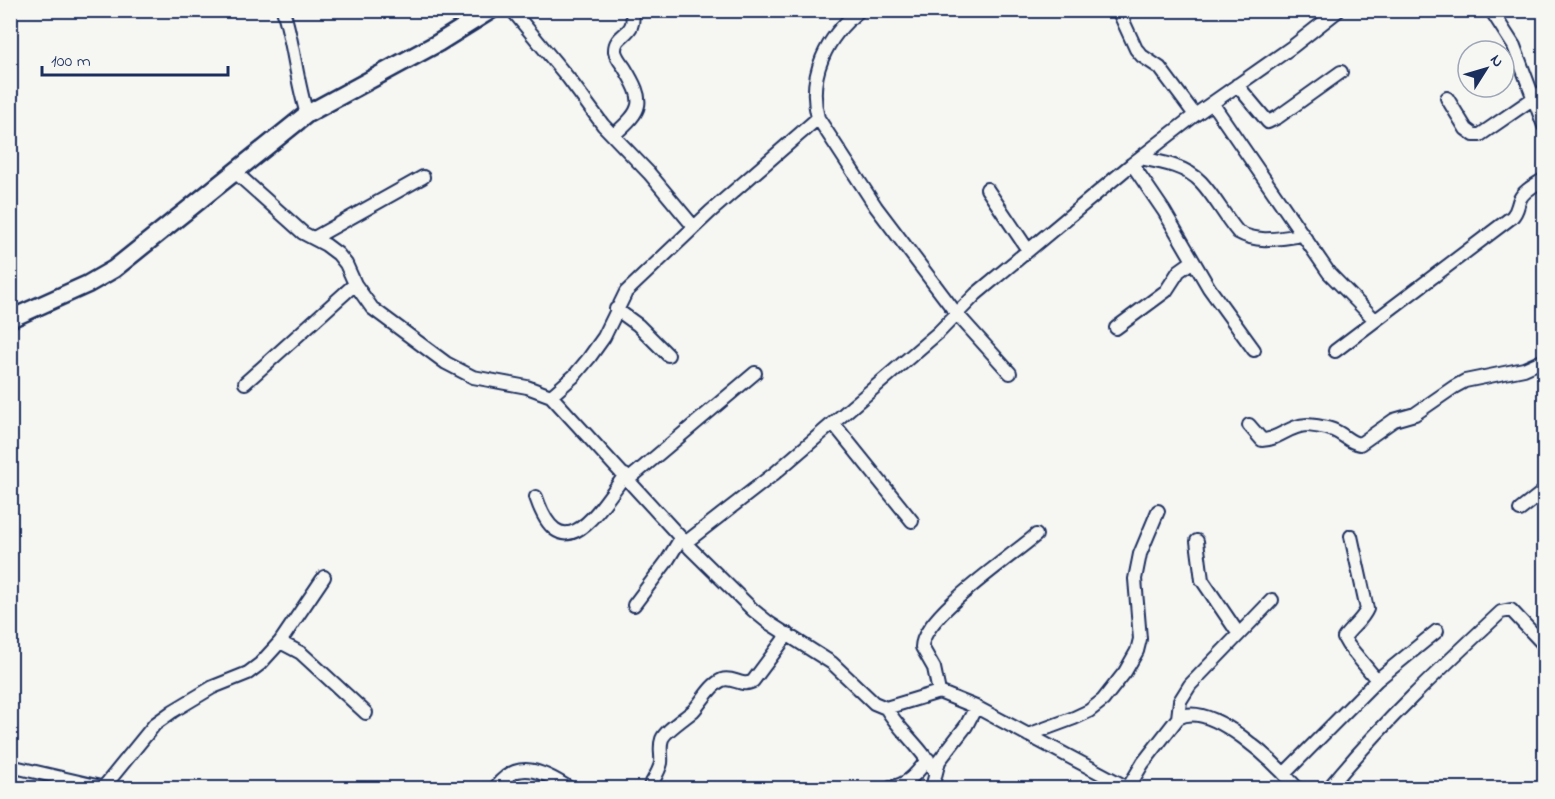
<svg xmlns="http://www.w3.org/2000/svg" width="1555" height="799" font-family="'Indie Flower',sans-serif">
<style>
.lines{fill:none;stroke-linecap:round;stroke-linejoin:round}
.minor-casing{stroke:#1b2f5e;stroke-width:16}
.major-casing{stroke:#1b2f5e;stroke-width:21}
.minor{stroke:#f6f6f2;stroke-width:12}
.major{stroke:#f6f6f2;stroke-width:16}
</style>
<rect width="100%" height="100%" fill="#f6f6f2"/>
<filter id="ink" filterUnits="userSpaceOnUse"><feTurbulence type="fractalNoise" baseFrequency=".0167" numOctaves="2"/><feDisplacementMap in="SourceGraphic" scale="12" xChannelSelector="R" yChannelSelector="G"/><feConvolveMatrix kernelMatrix="1 2 1 2 8 2 1 2 1" color-interpolation-filters="sRGB"/></filter>
<g filter="url(#ink)">
<g class="lines">
<!-- minor casing -->
<g class="minor-casing">
<path id="minor" d="M283 10C294 44 296 80 307 114
M512 10 569 79 603 125 649 173 694 227
M860 10C826 37 807 76 818 118L876 207 956 313 1010 373
M938 10 940 12
M1118 10 1136 49 1142 56 1160 68 1195 115
M1491 10 1514 46 1544 126
M1237 85 1268 122 1278 117 1341 72
M1447 98 1466 129 1474 135H1480L1544 91
M1212 103 1329 273 1375 320
M614 135C643 109 646 103 624 67 621 63 616 57 615 51 614 32 639 36 631 10
M1140 158C1161 162 1186 166 1201 182 1215 197 1225 217 1238 232 1259 244 1280 238 1303 235
M1132 164 1164 211 1209 288 1254 350
M235 172 303 233 326 245 338 254 346 264 355 284 372 308 446 363 473 377 527 387 551 396 691 549 753 610 769 623 832 663 874 703 886 708 939 692 976 707 1128 788
M987 189 1028 250
M314 238 423 177
M616 309 638 325 668 355
M1116 328 1166 291 1179 271 1193 261
M1335 351 1512 217C1518 211 1517 206 1520 199 1524 190 1537 184 1544 179
M245 383 355 284
M551 396 574 376 589 358 604 337 626 292 710 212 818 118
M833 423 912 521
M1249 425 1262 440C1278 440 1290 425 1307 425 1317 426 1330 427 1339 433 1346 437 1351 443 1360 444L1394 420 1415 414 1454 387 1465 381 1524 369 1544 360
M628 480 755 373
M536 497C562 574 599 510 625 475
M1520 510 1544 491
M1351 536 1367 609C1362 621 1351 627 1344 638L1348 645 1377 680
M1197 541 1202 580 1238 633
M685 543 775 473 939 332 976 294 1132 164 1195 115 1292 47 1339 10
M634 605 667 561 681 538
M280 642 301 653 366 713
M939 692 934 668 922 647C922 616 1012 556 1036 535
M886 708C900 732 923 748 935 773
M1178 718 1180 701 1190 685 1272 600
M1028 735 1074 718 1089 711 1103 700 1125 672 1137 651 1140 639 1135 579 1140 554 1158 511
M10 766 105 788
M1284 774 1377 680 1437 631
M103 788 155 724 173 711 213 687 248 673 260 664 280 642 324 577
M495 788C517 758 543 771 569 788
M649 788C653 780 659 772 661 763 662 755 659 747 662 739 665 731 685 718 693 711 702 702 710 685 722 680 733 676 742 688 753 681L788 634
M890 788C909 784 916 774 928 759
M932 788 939 761 966 726 976 707
M1128 788 1143 763 1178 718C1211 699 1277 765 1297 788
M1329 788C1381 724 1441 668 1501 612L1511 610 1544 645"/>
</g>
<!-- major casing -->
<g class="major-casing">
<path id="major" d="M10 319 88 284 114 269 307 114 438 43 491 10"/>
</g>
<!-- minor -->
<use href="#minor" class="minor"/>
<!-- major -->
<use href="#major" class="major"/>
</g>
</g>
<!-- margin -->
<rect width="1555" height="799" fill="none" stroke="#f6f6f2" stroke-width="36"/>
<rect x="18" y="18" width="1519" height="763" fill="none" stroke="#1b2f5e" stroke-width="2" filter="url(#ink)"/>
<!-- north arrow -->
<g transform="translate(1486 69) rotate(53)"><circle r="28" fill="#f6f6f2" stroke="#9ea6b7" stroke-width="1.5"/>
<path d="M0-4.5L10 22L0 15L-10 22Z" fill="#1b2f5e"/>
<text y="-9" font-size="16" font-weight="bold" text-anchor="middle" fill="#1b2f5e">N</text>
</g>
<!-- scale -->
<path d="M42 66v9h186v-9" fill="none" stroke="#1b2f5e" stroke-width="3"/>
<text x="51" y="66" font-size="18" fill="#1b2f5e" stroke="#f6f6f2" stroke-width="4.5" paint-order="stroke">100 m</text>
</svg>
